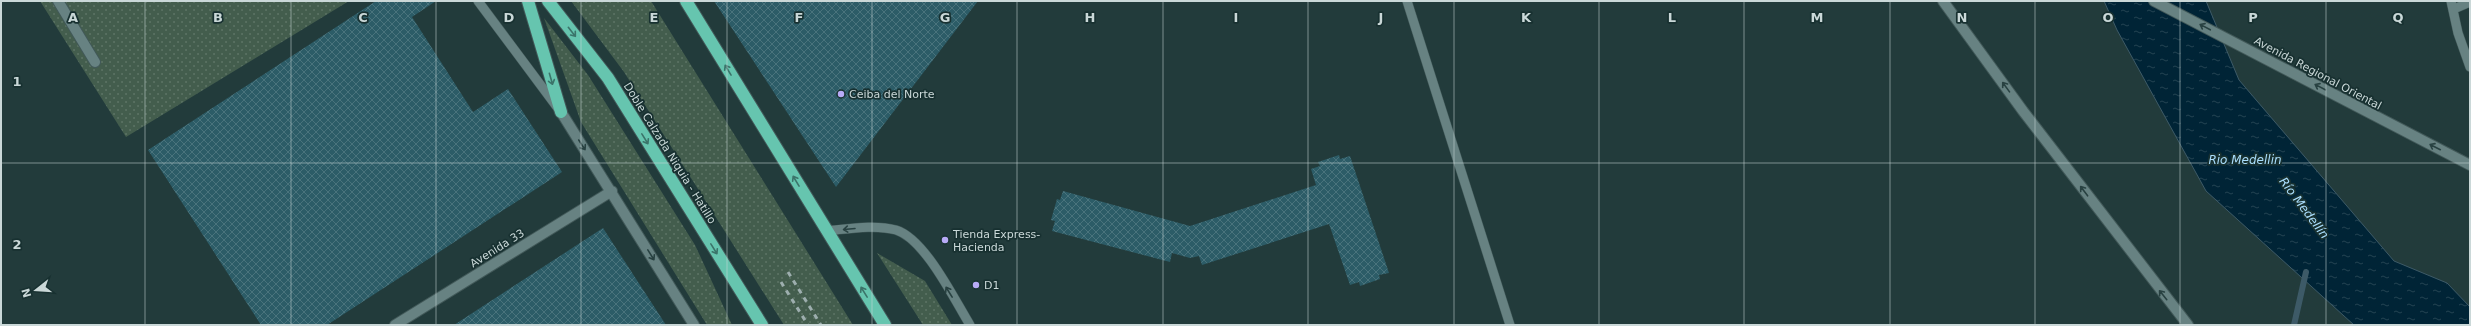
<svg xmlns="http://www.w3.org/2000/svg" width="2471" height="326" font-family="'DejaVu Sans',sans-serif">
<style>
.grass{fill:url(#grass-dots)}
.water{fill:url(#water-ripples);stroke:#3d5a67}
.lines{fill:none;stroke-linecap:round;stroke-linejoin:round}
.stream{stroke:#3d5a67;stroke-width:6}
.building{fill:url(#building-cross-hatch)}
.lane-casing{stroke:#425959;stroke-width:10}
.street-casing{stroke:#425959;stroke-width:12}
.secondary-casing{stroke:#425959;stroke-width:12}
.highway-casing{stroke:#425959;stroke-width:14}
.lane{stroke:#678282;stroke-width:9}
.street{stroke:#678282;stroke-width:10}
.secondary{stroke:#678282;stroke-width:10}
.highway{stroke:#66c5af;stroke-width:12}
.rail{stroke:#9daeae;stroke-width:3;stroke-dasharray:5 5;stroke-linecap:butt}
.oneway{stroke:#284141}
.oneway2{stroke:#3b746a}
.grid{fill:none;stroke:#cad8d8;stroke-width:1;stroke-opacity:0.55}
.poi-dot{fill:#b8abf7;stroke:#183131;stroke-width:1.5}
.labels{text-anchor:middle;stroke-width:3.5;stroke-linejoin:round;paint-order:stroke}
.street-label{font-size:11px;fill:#cad8d8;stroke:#183131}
.poi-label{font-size:11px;fill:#cad8d8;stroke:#183131;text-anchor:start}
.water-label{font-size:12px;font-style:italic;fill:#a9ddfc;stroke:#183131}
.grid-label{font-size:13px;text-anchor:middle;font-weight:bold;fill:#cad8d8;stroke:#183131;stroke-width:3.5;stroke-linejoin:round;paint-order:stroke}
</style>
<defs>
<pattern id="grass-dots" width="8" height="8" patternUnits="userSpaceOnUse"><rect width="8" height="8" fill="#435d4d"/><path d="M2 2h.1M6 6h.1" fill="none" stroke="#5d7466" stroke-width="1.8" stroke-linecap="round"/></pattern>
<pattern id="water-ripples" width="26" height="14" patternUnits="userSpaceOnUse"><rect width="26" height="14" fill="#002436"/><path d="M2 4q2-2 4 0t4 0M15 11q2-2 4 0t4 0" fill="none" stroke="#244352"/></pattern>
<pattern id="building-cross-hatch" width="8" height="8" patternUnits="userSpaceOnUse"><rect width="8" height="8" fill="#2c5c67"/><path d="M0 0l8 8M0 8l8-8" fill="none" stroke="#49737c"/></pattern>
</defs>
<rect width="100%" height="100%" fill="#223b3b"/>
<!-- grass -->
<path class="grass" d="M40 1H349L126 137Z
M571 1H651L853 325H784L624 72Z
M544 18 588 75 695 245 732 325H707L581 122Z
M877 253 925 281 952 325H923Z"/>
<!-- water -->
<path class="water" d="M2104 1H2206L2239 80 2394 261 2447 283 2470 307V325H2354L2206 191 2117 30Z"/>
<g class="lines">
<!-- stream -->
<path class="stream" d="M2294 325 2306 272"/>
</g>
<!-- building -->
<path class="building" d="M376 1H436L412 17 473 112 508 89 562 172 327 325H261L148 150Z
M714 1H978L836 187Z
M1339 155 1340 159 1350 156 1389 273 1379 275 1380 279 1360 286 1359 282 1350 285 1329 224 1202 265 1199 256 1190 258 1172 253 1170 262 1052 231 1055 221 1051 220 1057 199 1060 200 1063 191 1190 226 1316 185 1311 169 1320 166 1318 162Z
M603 228 666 325H454Z"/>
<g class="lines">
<!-- lane casing -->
<g class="lane-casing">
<path id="lane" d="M478 1 557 107
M1407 1 1510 325
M2451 1 2458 33 2470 67
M2454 9 2470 2
M826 231C848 229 874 224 896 230 925 239 954 299 970 325"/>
</g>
<!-- street casing -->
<g class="street-casing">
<path id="street" d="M58 1 95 62
M561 112 694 325
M395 325 612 191"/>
</g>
<!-- secondary casing -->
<g class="secondary-casing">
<path id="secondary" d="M1943 1 2023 111 2188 325
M2154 1 2470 165"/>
</g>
<!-- highway casing -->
<g class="highway-casing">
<path id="highway" d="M528 1 561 112
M548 1 608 78 762 325
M686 1 885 325"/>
</g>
<!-- lane -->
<use href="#lane" class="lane"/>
<!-- street -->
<use href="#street" class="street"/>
<!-- secondary -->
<use href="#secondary" class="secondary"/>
<!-- highway -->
<use href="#highway" class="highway"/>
<!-- rail -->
<path class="rail" d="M788 272 821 325
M781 282 808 325"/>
</g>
<!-- one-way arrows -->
<defs><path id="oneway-shaft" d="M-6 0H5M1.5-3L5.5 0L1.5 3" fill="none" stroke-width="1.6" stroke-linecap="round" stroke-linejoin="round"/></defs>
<g class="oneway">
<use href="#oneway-shaft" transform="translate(2205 27) rotate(-152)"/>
<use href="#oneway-shaft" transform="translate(2006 87) rotate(-126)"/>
<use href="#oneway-shaft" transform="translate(2320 87) rotate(-152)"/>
<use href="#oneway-shaft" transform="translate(582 145) rotate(57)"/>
<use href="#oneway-shaft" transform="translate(2435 147) rotate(-153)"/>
<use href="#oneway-shaft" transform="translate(2084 191) rotate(-127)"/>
<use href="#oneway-shaft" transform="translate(849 229) rotate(175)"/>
<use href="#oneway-shaft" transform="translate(651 255) rotate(58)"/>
<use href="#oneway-shaft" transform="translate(949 292) rotate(-122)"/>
<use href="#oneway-shaft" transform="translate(2163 295) rotate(-129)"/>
</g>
<g class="oneway2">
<use href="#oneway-shaft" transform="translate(572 32) rotate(52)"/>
<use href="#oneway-shaft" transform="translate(728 70) rotate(-121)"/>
<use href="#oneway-shaft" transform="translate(551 79) rotate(74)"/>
<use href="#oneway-shaft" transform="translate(645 139) rotate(58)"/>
<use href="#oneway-shaft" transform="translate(796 181) rotate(-121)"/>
<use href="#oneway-shaft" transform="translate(714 249) rotate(58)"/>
<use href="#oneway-shaft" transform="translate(864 292) rotate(-122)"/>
</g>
<!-- grid -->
<path class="grid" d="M145 1V325M291 1V325M436 1V325M581 1V325M727 1V325M872 1V325M1017 1V325M1163 1V325M1308 1V325M1454 1V325M1599 1V325M1744 1V325M1890 1V325M2035 1V325M2180 1V325M2326 1V325M1 163H2470"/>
<!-- markers -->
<g class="poi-dot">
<circle cx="841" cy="94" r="4"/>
<circle cx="945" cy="240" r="4"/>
<circle cx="976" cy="285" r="4"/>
</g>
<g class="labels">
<!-- street labels -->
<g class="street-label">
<text transform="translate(2318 73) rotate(28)" y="4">Avenida Regional Oriental</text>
<text transform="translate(670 153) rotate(58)" y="4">Doble Calzada Niquia - Hatillo</text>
<text transform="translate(497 248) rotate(-32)" y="4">Avenida 33</text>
</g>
<!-- poi labels -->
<g class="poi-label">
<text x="849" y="98">Ceiba del Norte</text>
<text x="953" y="238">Tienda Express-<tspan x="953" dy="13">Hacienda</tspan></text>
<text x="984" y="289">D1</text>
</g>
<!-- water labels -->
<g class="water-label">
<text x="2245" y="164">Rio Medellin</text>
<text transform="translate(2304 208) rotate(53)" y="4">Río Medellín</text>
</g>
</g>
<g class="grid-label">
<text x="73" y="22">A</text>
<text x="218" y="22">B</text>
<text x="363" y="22">C</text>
<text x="509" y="22">D</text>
<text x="654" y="22">E</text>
<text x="799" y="22">F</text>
<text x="945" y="22">G</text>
<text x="1090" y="22">H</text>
<text x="1236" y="22">I</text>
<text x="1381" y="22">J</text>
<text x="1526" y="22">K</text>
<text x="1672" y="22">L</text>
<text x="1817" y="22">M</text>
<text x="1962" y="22">N</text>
<text x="2108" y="22">O</text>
<text x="2253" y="22">P</text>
<text x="2398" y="22">Q</text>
<text x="17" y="86">1</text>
<text x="17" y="249">2</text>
</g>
<!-- border -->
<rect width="2471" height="326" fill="none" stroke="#cad8d8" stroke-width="4"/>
<!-- north arrow -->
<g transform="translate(36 290) rotate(253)" stroke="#183131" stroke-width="3" paint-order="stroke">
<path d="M0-3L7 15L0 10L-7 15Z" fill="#cad8d8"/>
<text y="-6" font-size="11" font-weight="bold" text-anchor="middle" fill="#cad8d8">N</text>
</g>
</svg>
